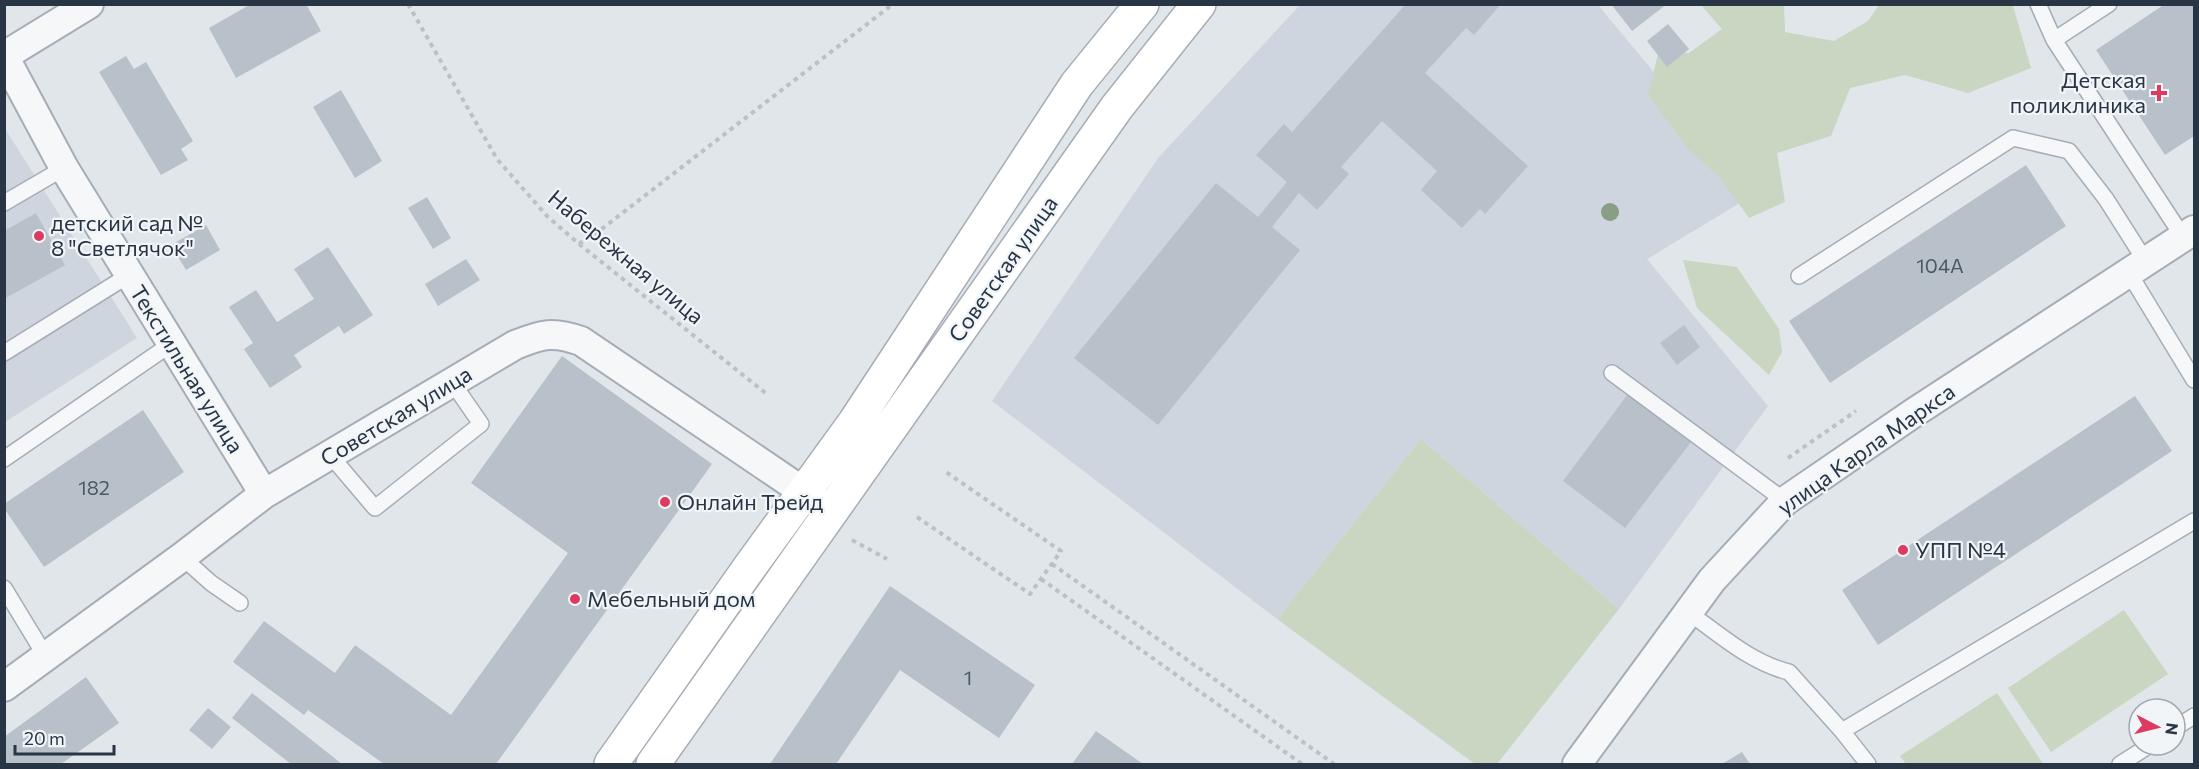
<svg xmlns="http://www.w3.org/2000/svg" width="2199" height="769" font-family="Commissioner,sans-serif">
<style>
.built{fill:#cfd5de}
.green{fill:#c8d6c2}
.building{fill:#b8c0ca}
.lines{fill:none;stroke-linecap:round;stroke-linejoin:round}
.lane-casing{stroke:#a6adb6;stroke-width:18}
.street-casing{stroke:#a6adb6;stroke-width:32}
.secondary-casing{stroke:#a6adb6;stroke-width:36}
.path{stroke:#bcc1c7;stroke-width:4;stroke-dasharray:4.5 4.5;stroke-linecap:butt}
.lane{stroke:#f5f7f9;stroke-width:15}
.street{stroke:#f5f7f9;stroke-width:28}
.secondary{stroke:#fff;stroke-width:33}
.tree{fill:#889e86}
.poi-dot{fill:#dd3a5f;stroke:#f1f5f8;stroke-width:2}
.labels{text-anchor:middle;stroke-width:4.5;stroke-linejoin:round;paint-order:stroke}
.number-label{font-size:20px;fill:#4c5866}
.poi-label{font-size:22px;fill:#283545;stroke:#f1f5f8;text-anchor:start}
.street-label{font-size:22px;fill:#283545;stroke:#f1f5f8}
</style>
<rect width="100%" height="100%" fill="#e1e6eb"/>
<!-- built -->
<path class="built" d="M1300 5H1598L1755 194 1647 259 1768 406 1619 609 1421 439 1277 619 992 401 1159 157Z
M4 127 137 338 5 422H4Z"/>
<!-- green -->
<path class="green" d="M1701 5H1784L1785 32 1834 41 1868 21 1879 5H2010L2013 6 2031 68 1968 93 1905 75 1850 88 1831 136 1777 153 1785 202 1749 218 1720 178 1688 149 1648 95 1658 54 1689 53 1722 29Z
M1683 260 1737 267 1779 329 1782 352 1769 375 1697 308Z
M1421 439 1619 609 1497 764H1475L1277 619Z
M2124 610 2168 674 2051 752 2008 688Z
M1997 693 2043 764H1906L1900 756Z"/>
<!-- building -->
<path class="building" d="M251 4H306L321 31 236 78 209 28Z
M1406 4H1501L1474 35 1466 28 1425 73 1528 166 1485 214 1480 209 1462 228 1421 190 1437 171 1382 121 1341 167 1349 174 1317 210 1299 193 1272 227 1300 250 1158 425 1074 358 1216 183 1258 217 1287 182 1256 155 1284 124 1292 132Z
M1611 4H1667L1632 31Z
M2165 4H2194V136L2165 155 2096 50Z
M1668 24 1689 49 1667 67 1647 41Z
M126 56 134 69 146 62 193 141 181 149 188 160 161 175 99 72Z
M341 90 382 161 355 178 313 107Z
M2026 165 2066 226 1830 383 1789 321Z
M427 197 451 238 433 249 408 208Z
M36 213 65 265 4 299V231Z
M206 225 220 250 186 270 171 245Z
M328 247 373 315 344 334 339 326 294 355 302 367 270 388 244 349 253 343 229 307 256 290 277 322 314 299 294 269Z
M466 259 480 280 438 306 425 284Z
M1684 325 1700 347 1677 365 1660 343Z
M562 356 712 464 496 764H384L308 710 304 715 233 662 264 621 335 673 355 645 451 715 568 553 471 483Z
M1628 394 1691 442 1625 528 1563 481Z
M2135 396 2172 451 1878 645 1842 590Z
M143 410 184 472 44 567 4 508V504Z
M890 586 1035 685 999 738 900 670 836 764H770Z
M86 677 119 723 61 764H4V737Z
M252 693 342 764H291L232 718Z
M208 708 231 727 212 749 189 730Z
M1096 731 1143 764H1072Z
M1742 752 1750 764H1722Z"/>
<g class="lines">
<!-- lane casing -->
<g class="lane-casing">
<path id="lane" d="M2038 4 2054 40
M2109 4 2054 40 2183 237
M4 203 64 168
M2129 273 2194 380
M1799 276 2013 138 2069 151 2106 199 2146 262
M4 353 129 275
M1612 373 1785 501
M330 455 375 508 481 424 452 382
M4 459 171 344
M182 557 211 583 240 603
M4 588 46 657
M1688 612C1719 634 1751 663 1789 672L1842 731 1868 764
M2175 728 2194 716
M1842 731 2194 521
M2120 764 2150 745"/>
</g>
<!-- street casing -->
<g class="street-casing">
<path id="street" d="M4 56 64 168 264 494
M4 56 89 4
M4 687 182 557 264 494 515 345C543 334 553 331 581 341L823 505
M1577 764 1712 580 1785 501 1912 414 2194 230"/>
</g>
<!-- secondary casing -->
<g class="secondary-casing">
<path id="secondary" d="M611 764 749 568 855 422 1077 84 1142 4
M653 764 1117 107 1199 4"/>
</g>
<!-- path -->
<path class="path" d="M408 4 497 159 547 216 579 244 768 395
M579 244 603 228 893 4
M1788 458 1856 411
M917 517 1030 594 1061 551 943 470
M852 540 887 559
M1052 564 1334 764
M1041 579 1302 764"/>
<!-- lane -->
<use href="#lane" class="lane"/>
<!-- street -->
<use href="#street" class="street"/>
<!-- secondary -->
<use href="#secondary" class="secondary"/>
</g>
<!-- trees -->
<circle class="tree" cx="1610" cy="212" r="9"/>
<!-- markers -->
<g class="poi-dot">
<path d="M2156 84h6v6h6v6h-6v6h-6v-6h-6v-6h6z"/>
<circle cx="39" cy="236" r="6"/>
<circle cx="665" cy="502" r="6"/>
<circle cx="1903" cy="550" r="6"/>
<circle cx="575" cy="599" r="6"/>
</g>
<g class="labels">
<!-- number labels -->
<g class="number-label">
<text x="1940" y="273">104А</text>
<text x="94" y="495">182</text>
<text x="968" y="685">1</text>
</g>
<!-- poi labels -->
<g class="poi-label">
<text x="2146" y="88" text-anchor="end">Детская<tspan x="2146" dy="25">поликлиника</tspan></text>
<text x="51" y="231">детский сад №<tspan x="51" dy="25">8 "Светлячок"</tspan></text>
<text x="677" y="510">Онлайн Трейд</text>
<text x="1915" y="558">УПП №4</text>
<text x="587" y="607">Мебельный дом</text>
</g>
<!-- street labels -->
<g class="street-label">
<text transform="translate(626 257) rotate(40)" y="8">Набережная улица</text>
<text transform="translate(1003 269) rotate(-55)" y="8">Советская улица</text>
<text transform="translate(187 369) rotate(58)" y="8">Текстильная улица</text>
<text transform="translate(396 416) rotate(-31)" y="8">Советская улица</text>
<text transform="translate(1866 449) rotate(-35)" y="8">улица Карла Маркса</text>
</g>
</g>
<!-- border -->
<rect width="2199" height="769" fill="none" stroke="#283545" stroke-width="12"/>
<!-- north arrow -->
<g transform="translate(2157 727) rotate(97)"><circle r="28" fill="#f1f5f8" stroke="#a1a8b0" stroke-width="1.5"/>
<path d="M0-4.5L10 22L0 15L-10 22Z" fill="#dd3a5f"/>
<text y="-9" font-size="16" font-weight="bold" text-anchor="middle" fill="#283545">N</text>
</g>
<!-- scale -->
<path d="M15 745v9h99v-9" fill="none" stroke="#283545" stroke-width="3"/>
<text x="24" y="745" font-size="18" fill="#283545" stroke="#f1f5f8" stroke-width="4.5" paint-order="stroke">20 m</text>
</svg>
